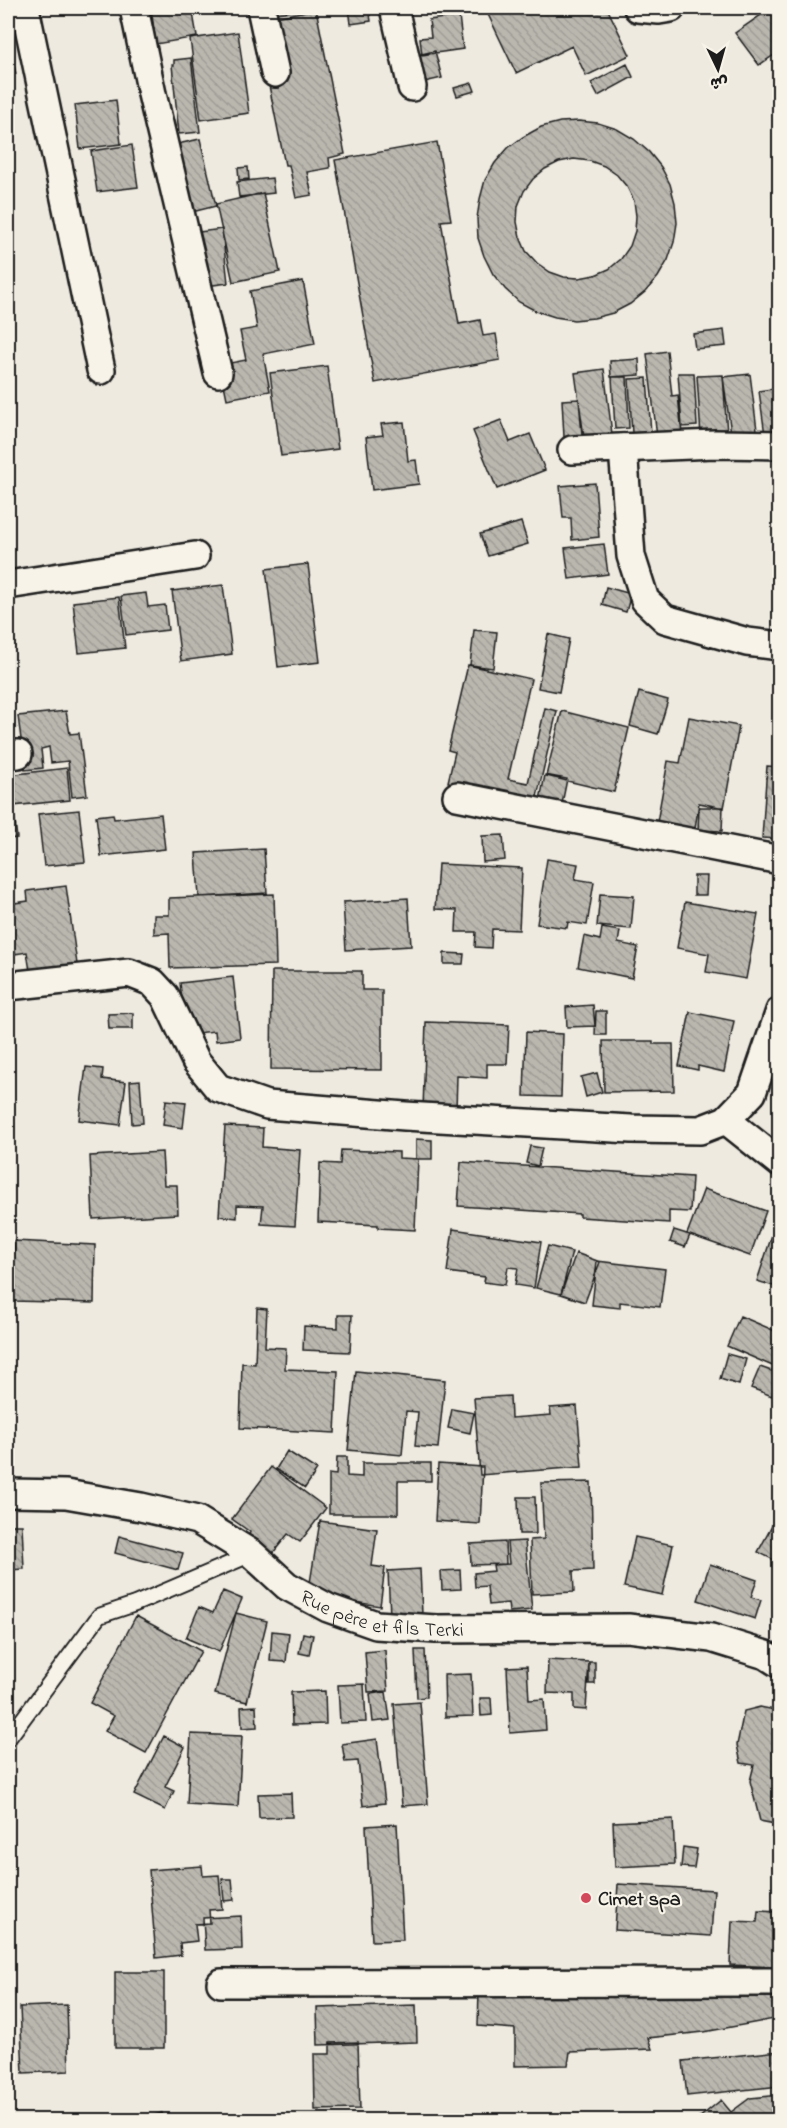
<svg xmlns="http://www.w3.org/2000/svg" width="787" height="2128" font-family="'Indie Flower','Playpen Sans Arabic',sans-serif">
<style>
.building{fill:url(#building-back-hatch);stroke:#1c1c1c;stroke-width:1.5;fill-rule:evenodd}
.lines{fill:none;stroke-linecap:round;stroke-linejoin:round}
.lane-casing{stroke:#1c1c1c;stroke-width:18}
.street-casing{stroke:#1c1c1c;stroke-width:32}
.lane{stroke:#f7f3e8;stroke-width:14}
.street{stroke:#f7f3e8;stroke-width:27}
.poi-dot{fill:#d1495b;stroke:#f7f3e8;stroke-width:2}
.labels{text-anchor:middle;stroke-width:4.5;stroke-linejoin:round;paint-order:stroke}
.street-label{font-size:20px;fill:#1c1c1c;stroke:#f7f3e8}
.poi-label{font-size:20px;font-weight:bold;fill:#1c1c1c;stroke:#f7f3e8;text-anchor:start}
</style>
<defs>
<pattern id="building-back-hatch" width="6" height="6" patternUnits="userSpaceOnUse" patternTransform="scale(1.5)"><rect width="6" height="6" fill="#bab7af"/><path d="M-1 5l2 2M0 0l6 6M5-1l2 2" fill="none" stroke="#9f9d96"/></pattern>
</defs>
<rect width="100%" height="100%" fill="#eeeae0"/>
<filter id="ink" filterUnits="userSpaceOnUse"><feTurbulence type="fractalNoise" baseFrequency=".0167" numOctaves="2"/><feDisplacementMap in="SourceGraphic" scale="12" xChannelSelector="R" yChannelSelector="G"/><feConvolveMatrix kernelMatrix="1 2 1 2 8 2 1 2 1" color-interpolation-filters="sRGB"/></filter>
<g filter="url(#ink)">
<!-- building -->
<path class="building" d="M151 8H218V9L193 13 197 37 156 44Z
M248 8H292L293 11 249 16Z
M349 8H369L371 21 351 24Z
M485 8H607L630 55 586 76 572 46 516 73Z
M771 8H780V51L759 65 735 33Z
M316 9 345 154 329 158 330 168 307 172 312 195 296 198 289 165H285L256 21Z
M459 16 463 49 422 55 420 38 431 37 429 20Z
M238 32 249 113 201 120 190 39Z
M8 41 16 74 8 76Z
M435 51 442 78 411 85 404 58Z
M191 58 200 132 179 134 172 65H174V60Z
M627 64 633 77 598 96 591 83Z
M472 83 475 91 457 96 454 88Z
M116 100 121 144 80 149 75 105Z
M579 121 598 123 617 129 634 139 649 152 661 167 670 184 675 203 677 223 674 242 668 260 658 277 645 292 630 304 613 313 594 318 574 320 555 317 536 311 519 302 505 289 493 274 484 256 478 238 477 218 480 199 485 180 495 163 508 148 523 137 541 127 560 122ZM574 159 590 161 604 166 617 175 627 187 634 201 636 216 635 231 630 246 621 259 609 269 595 275 579 278 564 277 550 272 537 263 526 251 520 237 517 222 518 206 524 191 533 179 545 169 559 162Z
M200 139 216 206 168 218 151 150Z
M437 142 451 220 441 221 459 324 480 320 483 336 496 334 500 360 375 383 335 160Z
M132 145 138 187 97 192 91 151Z
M248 167 249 179 239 180 238 168Z
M272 178 274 193 239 197 237 182Z
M263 193 280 272 233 282 216 204Z
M222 229 228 283 183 289 176 235Z
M303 281 315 344 263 354 270 391 227 399 220 365 246 360 240 331 257 328 250 291Z
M724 330 726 346 695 349 693 334Z
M667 351 672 396 678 395 682 434 657 437 647 354Z
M639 359 640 375 611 377 610 361Z
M327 366 338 449 281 456 270 373Z
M776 368H780V433L765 435 759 391 778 388Z
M604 369 612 434 584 437 575 373Z
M678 373H694L697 426 682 427Z
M750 374 757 430 731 433 723 377Z
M723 375 727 434 701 436 697 376Z
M612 377H627L629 428 615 429Z
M647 378 651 433 632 434 629 379Z
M579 399 582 435 564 437 562 400Z
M501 420 510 442 530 434 545 470 497 489 473 431Z
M404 422 408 461 416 460 419 484 372 490 366 437 383 435 381 424Z
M595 483 599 537 572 540 571 518H563L560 486Z
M521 522 528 544 488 556 480 534Z
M604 544 608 574 569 579 565 548Z
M308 564 320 662 278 667 266 569Z
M223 585 232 654 181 661 172 591Z
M606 587 631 594 626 612 602 605Z
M146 593 148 607 165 605 168 630 126 635 121 596Z
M119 597 125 648 79 653 73 602Z
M474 630 497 632 493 668 470 665Z
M548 634 569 639 559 692 538 688Z
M468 665 531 679 508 779 528 783 545 708 557 711 536 801 448 782 455 752 448 750Z
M639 692 668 700 658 734 630 726Z
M66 711 70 734 79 733 87 795 72 797 68 761 51 763 49 747 41 749 43 768 25 770 18 716Z
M562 711 629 728 614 792 546 776Z
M689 717 739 726 724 808 699 803 695 828 657 822 668 761 680 763Z
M767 766 780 767V839L762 838Z
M67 768 70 800 13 806 17 838 8 839V775Z
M545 775 567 779 561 809 539 805Z
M699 807H723L722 831 698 830Z
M79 810 85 862 44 866 38 814Z
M113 814 114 819 161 814 165 849 101 856 96 816Z
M503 835 505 860 483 862 482 836Z
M264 849 267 893 199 897 196 853Z
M547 859 578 864 575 879 594 882 587 925 568 922 567 928 537 924Z
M438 864 522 868 519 930 492 929 491 948 475 947 476 932H456L457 910 435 909Z
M694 876H707L706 895H694Z
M66 886 77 964 30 971 27 952 8 955V904L28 901 27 891Z
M274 894 276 965 170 968 169 933 154 934V915H169V898Z
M600 894 634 896 631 929 597 926Z
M408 898 411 946 346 950 343 902Z
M685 902 758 914 746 979 706 972 709 954 677 948Z
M602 928 620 931 618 943 638 947 632 978 578 967 584 936 600 940Z
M444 953 464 954 463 964H444Z
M272 971H362V990H382V1070L271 1069Z
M233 977 240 1038 216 1041 215 1031 186 1034 180 983Z
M593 1005 595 1026 567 1027 566 1007Z
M596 1011H606V1035H595Z
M690 1012 734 1021 724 1072 698 1066V1070L679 1066Z
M133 1013V1029H109L108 1014Z
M426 1022 509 1025 507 1064H487V1078L457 1076 456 1110 423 1109Z
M526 1032 563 1034 561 1097 524 1096Z
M603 1041H653V1044H673L674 1091 604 1092Z
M86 1067 103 1069 102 1079 126 1082 120 1125 79 1120Z
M597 1073 602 1092 586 1097 581 1077Z
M140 1080 143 1123 132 1124 130 1081Z
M166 1100 186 1102 183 1128 163 1125Z
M225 1126 263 1128 262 1147 300 1150 295 1226 261 1224 263 1206 237 1205V1218L219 1216Z
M416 1139 432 1140V1159H416Z
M530 1146 542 1148 538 1166 526 1163Z
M341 1150 399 1152V1158L418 1159 415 1230 378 1228V1225L318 1222 320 1163 340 1164Z
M162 1152 164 1185H177L178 1214 93 1219 90 1156Z
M461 1162 692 1177 690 1212 669 1211V1223L580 1217V1214L458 1206Z
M704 1189 766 1211 750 1256 687 1234Z
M453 1229 541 1242 534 1288 515 1285 518 1268 508 1267 505 1285 484 1282 485 1277 447 1272Z
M674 1230 690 1235 685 1247 670 1242Z
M773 1232 780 1234V1288L757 1281Z
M14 1241 95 1245 94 1303 13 1301Z
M548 1246 572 1252 561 1294 536 1288Z
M576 1253 600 1262 585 1302 561 1294Z
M597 1261 665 1269 660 1307 620 1302V1308L592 1305Z
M257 1308 267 1309 265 1347 286 1348 285 1369 338 1371 335 1433 240 1428 242 1363 255 1364Z
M338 1315H352L350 1352 303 1350 304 1326 338 1328Z
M740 1316 780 1333V1362L777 1368 727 1346Z
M727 1354 746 1359 739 1385 720 1379Z
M760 1367 780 1374 772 1396 751 1388Z
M356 1371 445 1380 438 1448 415 1446 418 1412 406 1411 402 1455 348 1450Z
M510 1396 511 1418 551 1415 550 1408 577 1406 582 1467 480 1475 474 1398Z
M452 1409 474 1413 470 1433 448 1428Z
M287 1451 317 1470 305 1488 276 1469Z
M337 1457H347V1476L362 1477V1463H431V1481H398V1514H329V1474L336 1475Z
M438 1464 483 1467 480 1524 435 1521Z
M271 1467 326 1508 300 1542 288 1534 273 1553 249 1535 250 1532 232 1519Z
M591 1482 593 1570 573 1571 574 1592 532 1594 530 1540 544 1539 541 1483Z
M518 1497H535L536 1534H519Z
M779 1513H780V1563L758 1552Z
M320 1521 377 1529 372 1566 385 1568 380 1606 308 1595Z
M8 1525H22L24 1569 8 1570Z
M119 1536 183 1553 178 1570 115 1553Z
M635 1537 673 1545 662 1595 624 1587Z
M525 1541 532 1610 509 1612 508 1603 489 1605 487 1586 475 1587 474 1573 494 1571 493 1565 509 1564 507 1542Z
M505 1542 506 1564 471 1565 470 1544Z
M710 1564 757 1580 751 1597 761 1600 755 1619 698 1600Z
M420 1569 422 1614 390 1616 388 1571Z
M460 1570 461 1589 442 1590 441 1571Z
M223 1591 242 1599 219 1652 186 1638 199 1607 213 1613Z
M236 1613 267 1621 247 1702 215 1694Z
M136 1616 201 1651 146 1753 105 1731 114 1716 90 1703Z
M272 1631 289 1633 286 1662 270 1661Z
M303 1633 313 1635 309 1655 299 1653Z
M385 1650 388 1691 368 1692 365 1652Z
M415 1650H425L427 1697 417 1698Z
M548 1660 589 1662 586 1710 574 1709V1694L547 1693Z
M589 1662H595V1684H589Z
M527 1666 529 1700 544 1699 546 1730 510 1733 507 1667Z
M471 1674 473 1716 445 1717 444 1675Z
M364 1684 366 1722 340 1723 338 1685Z
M325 1691 326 1724 292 1725 291 1692Z
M386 1692 390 1720 373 1722 370 1694Z
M480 1698H491L492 1715 481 1716Z
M420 1702 428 1804 402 1806 394 1704Z
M256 1706 257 1727 242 1728 241 1707Z
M760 1707 780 1711V1825L760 1821 750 1781 754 1765 741 1763 737 1745 744 1711Z
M191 1734 242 1736 238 1807 187 1804Z
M164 1736 185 1747 165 1787 174 1791 165 1810 134 1795Z
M377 1739 385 1803 363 1806 358 1761 345 1762 342 1744Z
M291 1793 292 1817 259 1818 258 1794Z
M673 1819 675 1864 615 1867 613 1822Z
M397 1824 403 1940 372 1941 366 1826Z
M683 1847 697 1849 694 1868 681 1867Z
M202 1866 203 1876 219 1875 222 1909 209 1910 210 1923 195 1924 197 1941 180 1943 181 1955 156 1958 149 1870Z
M222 1879H232L234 1900 224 1901Z
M618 1884 714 1890 711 1936 615 1930Z
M758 1911 780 1912V1967L730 1965 732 1921 757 1922Z
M241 1916 242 1949 205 1950 203 1918Z
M115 1972H164V2048H115Z
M479 1991H780V2018L704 2032 648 2038 652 2049 570 2052 568 2065 515 2066V2029L478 2026Z
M67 2005 69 2071 23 2073 20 2007Z
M416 2005 417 2042 318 2045 317 2008Z
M358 2042 360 2109 315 2110 314 2054H330V2043Z
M780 2051V2086L687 2096 683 2061Z
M780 2095V2120H701L699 2118 721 2100 731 2112 750 2098Z
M162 2113 165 2120H137Z"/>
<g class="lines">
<!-- lane casing -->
<g class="lane-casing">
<path id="lane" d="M8 1739 99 1616 135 1604 252 1554"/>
</g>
<!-- street casing -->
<g class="street-casing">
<g id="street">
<path d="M25 8 101 370"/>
<path d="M134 8 152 94 218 373"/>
<path d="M261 8 275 73"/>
<path d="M394 8 412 87"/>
<path d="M638 8 659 10 671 8"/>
<path d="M623 448 631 556 645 600 665 619 747 642 780 646"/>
<path d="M572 450 715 444 780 445"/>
<path d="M8 585 195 556"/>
<path d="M8 755 18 754"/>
<path d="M457 796 780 860"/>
<path d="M8 986 129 973 152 982 165 996 196 1061 218 1088 267 1105 405 1116 631 1129 700 1130 726 1120 752 1093 780 1011"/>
<path d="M726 1120 780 1163"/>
<path id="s1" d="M8 1493 66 1494 141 1507 197 1520 252 1554 287 1586 328 1608 376 1625 436 1629 628 1628 711 1638 766 1655 780 1664"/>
<path d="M221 1983 780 1982"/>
</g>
</g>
<!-- lane -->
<use href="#lane" class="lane"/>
<!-- street -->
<use href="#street" class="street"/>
</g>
</g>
<!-- markers -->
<circle class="poi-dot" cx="586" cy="1898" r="6"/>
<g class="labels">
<!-- street labels -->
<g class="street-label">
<text dy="7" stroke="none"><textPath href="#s1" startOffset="405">Rue père et fils Terki</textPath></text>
</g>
<!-- poi labels -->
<g class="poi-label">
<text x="598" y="1905">Cimet spa</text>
</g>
</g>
<!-- margin -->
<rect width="787" height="2128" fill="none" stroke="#f7f3e8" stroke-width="30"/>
<rect x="15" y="15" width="757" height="2098" fill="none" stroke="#1c1c1c" stroke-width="2" filter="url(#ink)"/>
<!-- north arrow -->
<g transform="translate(718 69) rotate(175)" stroke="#f7f3e8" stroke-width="4.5" paint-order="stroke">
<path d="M0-4.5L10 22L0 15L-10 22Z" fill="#1c1c1c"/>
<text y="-9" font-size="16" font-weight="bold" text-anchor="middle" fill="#1c1c1c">ش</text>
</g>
</svg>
